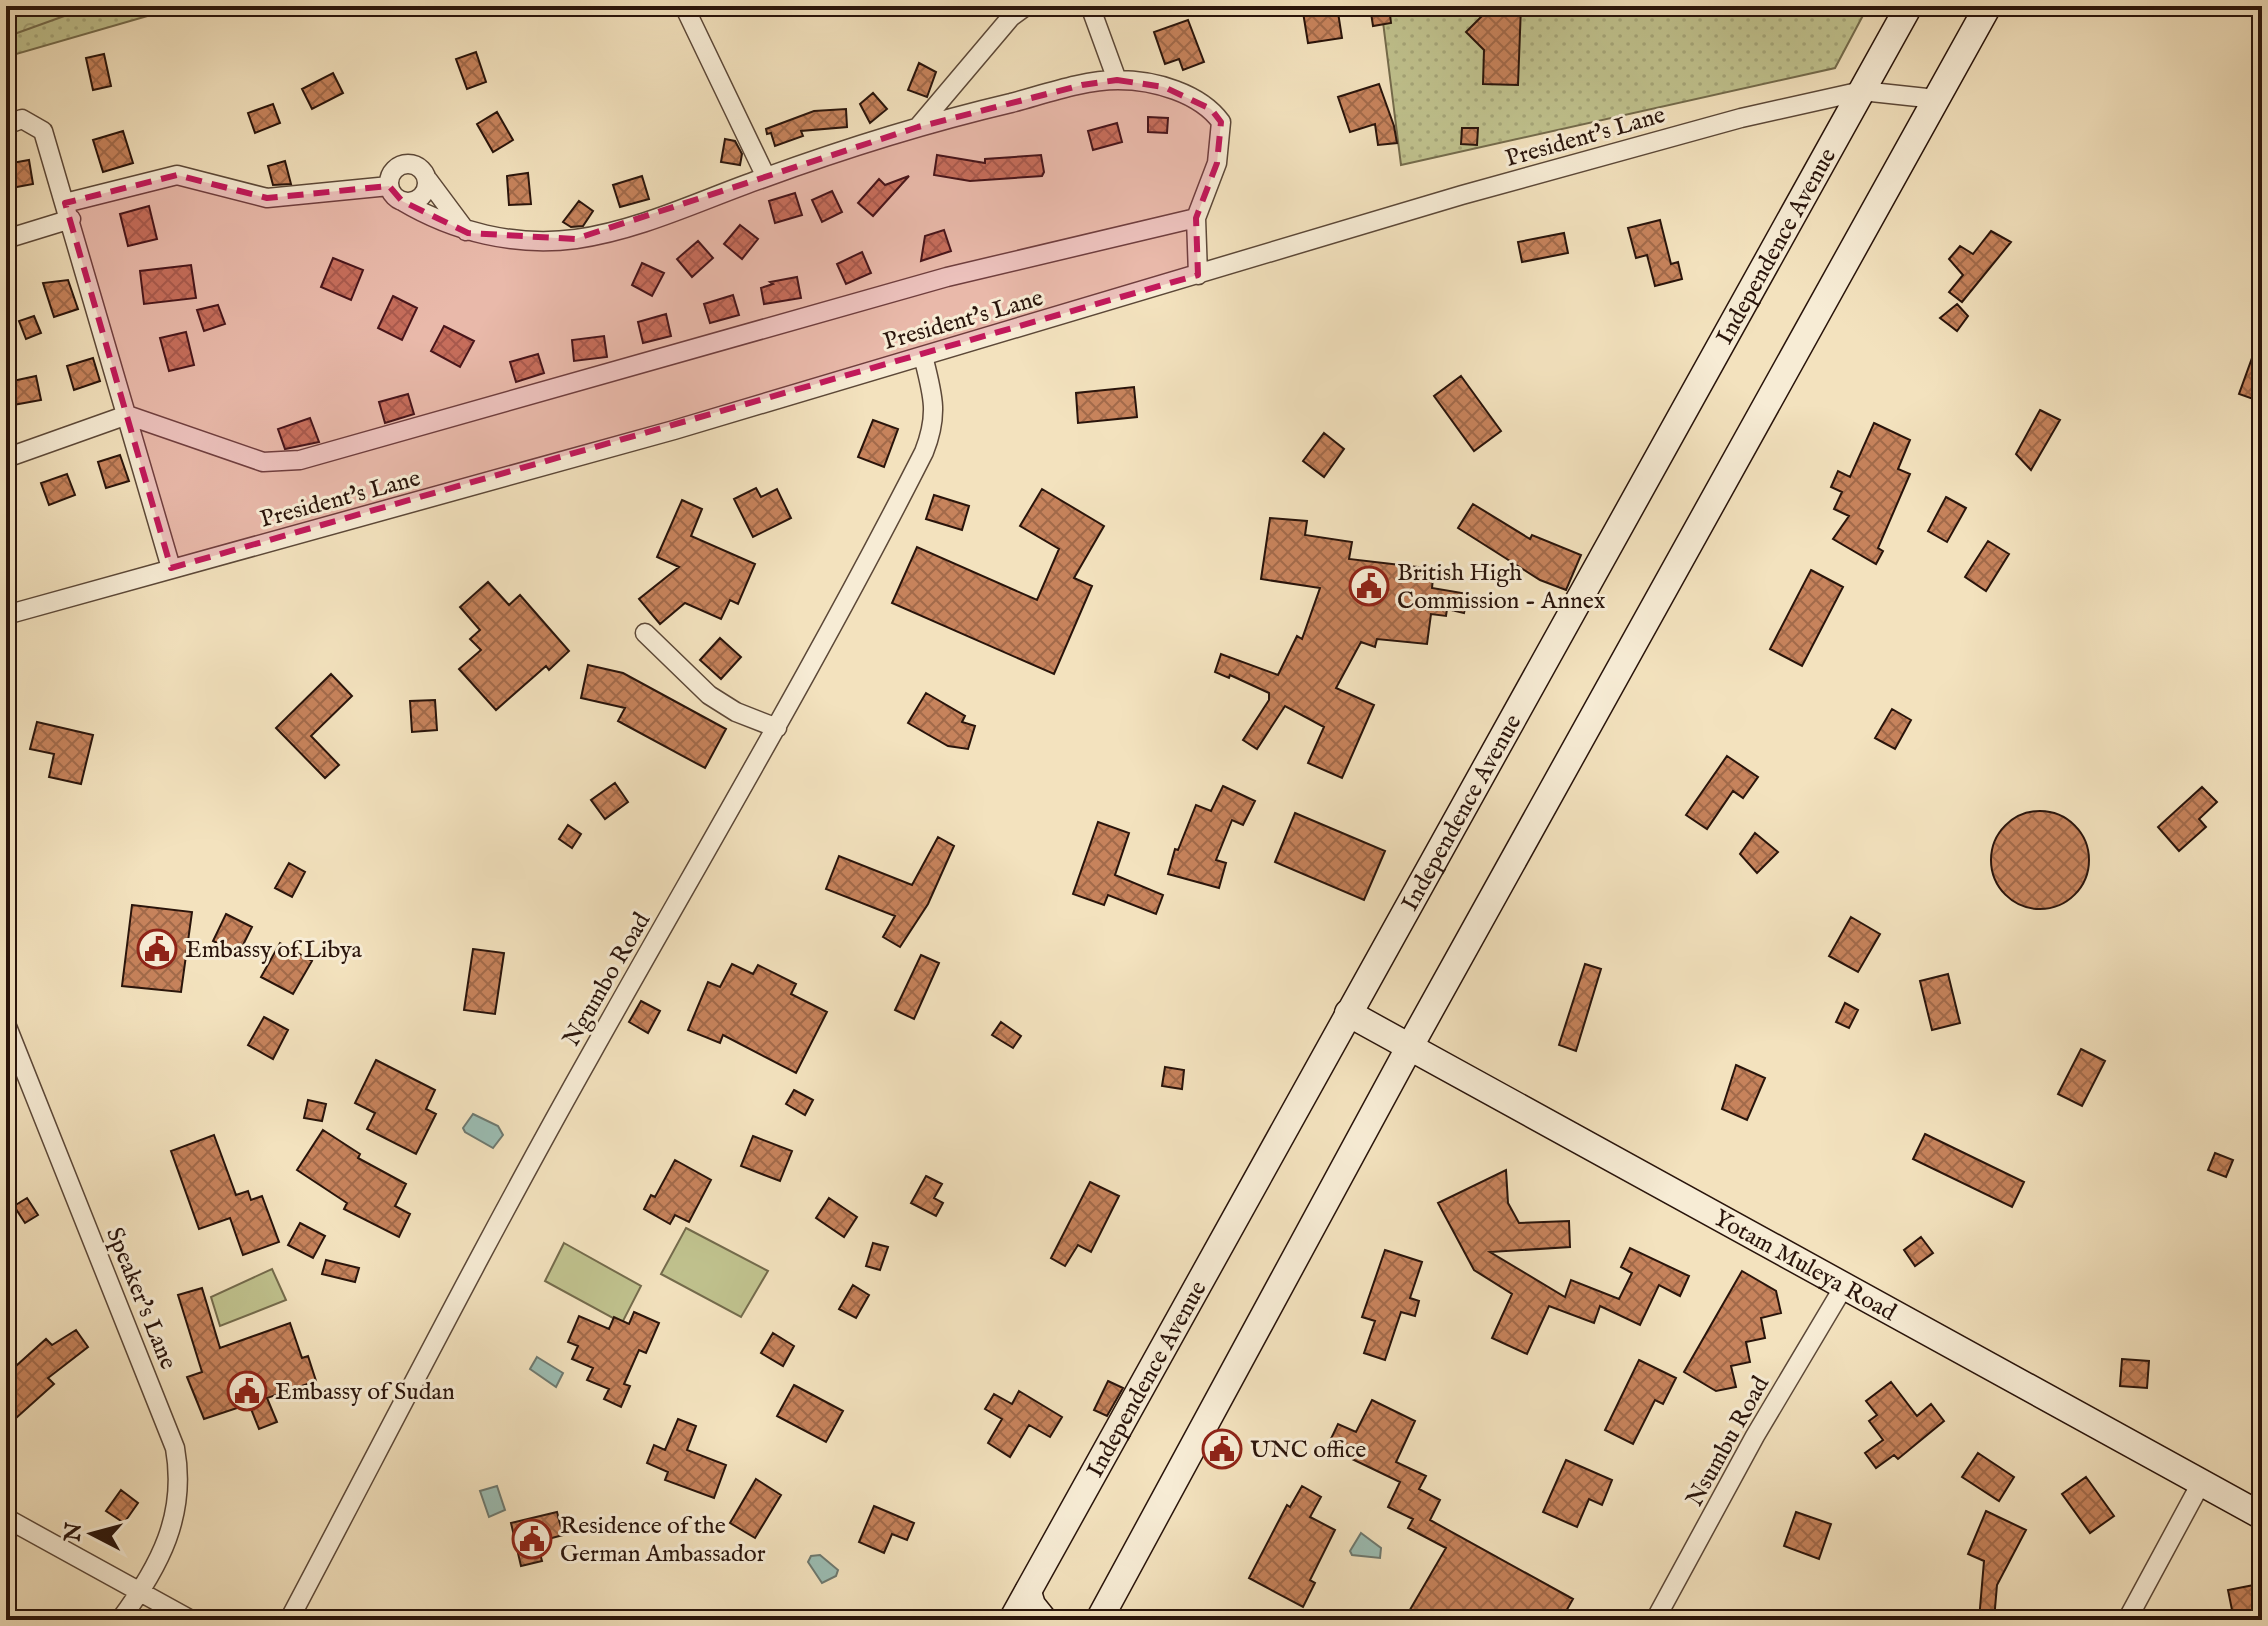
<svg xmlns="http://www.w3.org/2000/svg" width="2268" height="1626" font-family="'IM FELL English',serif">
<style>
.grass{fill:url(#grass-dots);stroke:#746b4c;stroke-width:2}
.forest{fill:url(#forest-crowns);stroke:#746b4c;stroke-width:2}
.park{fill:#c0c28e;stroke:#746b4c;stroke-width:2}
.water{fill:#9bbdb3;stroke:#6d7970;stroke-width:2}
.building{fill:url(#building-cross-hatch);stroke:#29140b;stroke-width:2}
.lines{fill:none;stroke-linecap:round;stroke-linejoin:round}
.street-casing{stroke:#5c4838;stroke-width:21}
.secondary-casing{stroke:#29140b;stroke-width:29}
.street{stroke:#f7ecd5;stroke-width:18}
.secondary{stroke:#f7ecd5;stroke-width:26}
.marked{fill:#c2185b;fill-opacity:0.2;stroke:#c2185b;stroke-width:6;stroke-dasharray:16 10;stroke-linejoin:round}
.labels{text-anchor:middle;stroke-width:6;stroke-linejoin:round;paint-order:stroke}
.street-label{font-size:24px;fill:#29140b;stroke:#f7ecd5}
.poi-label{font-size:24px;fill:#29140b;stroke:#f7ecd5;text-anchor:start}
</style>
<defs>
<pattern id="grass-dots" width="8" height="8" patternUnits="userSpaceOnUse" patternTransform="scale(2)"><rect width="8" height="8" fill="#c0c28e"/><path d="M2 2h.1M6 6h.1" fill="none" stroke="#a5a679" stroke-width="1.8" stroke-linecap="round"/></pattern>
<pattern id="forest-crowns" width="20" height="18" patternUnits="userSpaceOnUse" patternTransform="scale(2)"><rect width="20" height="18" fill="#c0c28e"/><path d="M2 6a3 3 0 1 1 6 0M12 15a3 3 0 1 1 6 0" fill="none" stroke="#a5a679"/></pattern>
<pattern id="building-cross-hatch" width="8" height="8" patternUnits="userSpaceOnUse" patternTransform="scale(2)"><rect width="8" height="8" fill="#c7835c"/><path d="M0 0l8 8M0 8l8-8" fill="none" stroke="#a26a4a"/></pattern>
</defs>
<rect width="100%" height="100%" fill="#f3e2be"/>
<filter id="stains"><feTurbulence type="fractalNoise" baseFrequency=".0025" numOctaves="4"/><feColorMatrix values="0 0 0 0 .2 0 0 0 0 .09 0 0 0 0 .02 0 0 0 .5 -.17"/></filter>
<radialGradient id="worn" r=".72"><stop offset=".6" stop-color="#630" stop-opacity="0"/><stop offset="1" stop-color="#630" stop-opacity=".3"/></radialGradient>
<!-- grass -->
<path class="grass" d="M6 6H182L6 57Z
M1381 6H1868L1835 68 1401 165Z"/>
<!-- forest -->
<path class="forest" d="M6 6H92L6 37Z"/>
<!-- park -->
<path class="park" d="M686 1228 768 1271 741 1317 661 1274Z
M564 1243 641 1286 622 1323 545 1281Z
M272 1269 286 1300 220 1326 211 1297Z"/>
<!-- water -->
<path class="water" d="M473 1114 498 1126 503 1135 493 1148 465 1132 463 1128Z
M537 1357 563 1373 556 1387 530 1369Z
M497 1486 505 1510 489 1517 480 1491Z
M1361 1533 1381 1548 1380 1558 1352 1555 1350 1551Z
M820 1555 838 1570 836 1576 822 1583 808 1562 811 1556Z"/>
<!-- building -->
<path class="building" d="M1302 6H1337L1342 38 1308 43Z
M1370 6H1389L1391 23 1373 26Z
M1486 6H1521L1518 85 1483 84 1484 50 1466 32 1485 13Z
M1188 20 1204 62 1183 70 1179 59 1165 64 1154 32Z
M476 52 486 82 467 89 456 59Z
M104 54 111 86 93 90 86 58Z
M919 63 936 72 927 97 908 90Z
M333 73 343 93 312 109 302 89Z
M1379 84 1394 126 1397 143 1378 145 1375 124 1350 132 1338 97Z
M873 93 887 109 870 123 860 104Z
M273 104 280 123 255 133 248 113Z
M846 109 847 127 801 131 803 136 775 146 771 133 767 134 766 129 814 111Z
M497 112 513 140 493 152 477 124Z
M1148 117 1168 118 1167 133 1148 132Z
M1117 123 1122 142 1093 150 1088 131Z
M1462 128H1478L1477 145 1461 144Z
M123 131 133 163 103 172 93 140Z
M725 139 735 141 742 154 740 165 721 162Z
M937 155 985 163V159L1041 155 1044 172 1042 176 970 181 934 175Z
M29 160 33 184 6 189V164Z
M285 161 291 184 273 185 268 166Z
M528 173 531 204 509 205 507 176Z
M642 176 649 199 620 207 613 185Z
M909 176 873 216 858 203 879 179 885 185Z
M832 191 842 212 822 222 812 200Z
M795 193 802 215 775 223 769 201Z
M579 201 593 211 583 226 571 227 563 222Z
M149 206 157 239 128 246 120 214Z
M1660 220 1671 264 1678 262 1682 279 1655 286 1647 255 1636 258 1628 228Z
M740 225 758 239 742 259 724 244Z
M944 230 951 251 921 261 925 236Z
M1991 231 2011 242 1962 302 1949 292 1963 275 1949 259 1960 246 1973 254Z
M1564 233 1568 253 1522 262 1518 242Z
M698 241 713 258 692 277 677 259Z
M862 252 871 273 846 284 837 264Z
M333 258 363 270 351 300 321 287Z
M642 263 664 273 652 296 632 285Z
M191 265 196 298 144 304 140 271Z
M797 277 801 298 764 304 761 288 773 284 770 282Z
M68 280 78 309 54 317 43 283Z
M733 295 739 315 710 323 704 304Z
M393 296 417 308 402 340 378 328Z
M1957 304 1968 316 1957 331 1940 318Z
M218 305 225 324 204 331 197 310Z
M666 314 671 336 643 343 638 322Z
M34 316 41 333 26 339 19 321Z
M444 326 474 341 460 367 431 351Z
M186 332 194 365 169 371 160 338Z
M604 336 607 357 574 361 572 340Z
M2260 336H2262V402L2239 394Z
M538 354 544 373 516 382 510 362Z
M93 358 100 381 74 390 67 366Z
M36 376 41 400 13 405 8 382Z
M1461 376 1501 431 1474 451 1434 396Z
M1134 387 1137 417 1078 423 1076 393Z
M408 394 414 414 385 423 379 402Z
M2040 410 2060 420 2031 470 2016 454Z
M310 418 319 442 285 449 278 429Z
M873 420 898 429 884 467 858 457Z
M1874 423 1910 440 1898 469 1910 474 1878 548 1883 551 1876 564 1833 539 1849 516 1834 509 1842 492 1831 487 1838 471 1850 477Z
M1324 433 1344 449 1324 477 1303 461Z
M120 455 129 481 106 488 98 462Z
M67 474 75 495 49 505 41 483Z
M756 488 761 497 777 489 791 518 753 537 734 499Z
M1042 489 1104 526 1074 578 1092 586 1054 674 892 603 917 547 1037 600 1059 549 1020 526Z
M934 495 969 506 962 530 926 519Z
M1946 497 1966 508 1947 542 1928 531Z
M682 500 702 509 691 536 755 564 738 604 730 600 721 619 685 603 660 624 639 599 679 567 657 557Z
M1473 504 1530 539 1532 535 1581 555 1566 590 1540 580 1458 528Z
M1270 518 1307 521 1305 535 1352 542 1349 559 1434 569 1432 588 1468 594 1464 613 1447 609 1446 616 1431 614 1427 644 1377 639 1375 647 1361 642 1336 688 1374 705 1342 778 1308 763 1324 727 1285 706 1257 749 1243 740 1269 700V693L1230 675 1229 678 1215 672 1221 654 1278 675 1297 636 1302 639 1320 588 1261 579Z
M1988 541 2009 554 1986 591 1965 577Z
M1811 570 1843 587 1802 666 1770 649Z
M488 582 509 605 520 595 569 651 549 670 546 666 496 710 459 669 481 650 470 639 480 630 460 607Z
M720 638 741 657 721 679 700 660Z
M588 665 623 673 726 729 705 768 618 721 625 708 581 698Z
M331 674 352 696 311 736 339 765 325 778 276 728Z
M926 693 965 716 962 722 975 726 968 749 948 746 908 723Z
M435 700 437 730 412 732 410 701Z
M1892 709 1911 720 1895 749 1875 738Z
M37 722 93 735 81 784 49 777 54 754 30 749Z
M1727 756 1758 777 1743 798 1733 791 1707 829 1686 815Z
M615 783 628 802 605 819 591 800Z
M1223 786 1255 801 1243 825 1232 820 1216 860 1226 863 1219 888 1168 874 1175 849 1178 850 1196 805 1211 811Z
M2202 787 2217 802 2199 819 2206 827 2179 851 2158 827Z
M1991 860a49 49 0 1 1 98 0a49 49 0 1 1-98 0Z
M1295 813 1385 851 1364 900 1275 862Z
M1098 822 1129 833 1115 875 1163 895 1156 914 1108 895 1104 905 1073 894Z
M568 825 581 834 572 848 559 839Z
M1755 833 1778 852 1757 873 1740 854Z
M938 837 954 846 928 904 900 947 883 937 895 916 826 889 839 856 912 885Z
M289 863 305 872 292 897 275 888Z
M132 905 192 912 181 992 122 986Z
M226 914 252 927 239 953 213 941Z
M1851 917 1880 934 1858 972 1829 956Z
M280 943 312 961 293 994 261 977Z
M473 949 504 953 495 1014 464 1010Z
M921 955 939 963 914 1019 895 1010Z
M732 964 753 974 758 965 796 984 791 994 827 1012 796 1073 723 1035 720 1043 688 1030 708 982 720 987Z
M1585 964 1601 969 1576 1051 1559 1045Z
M1948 974 1960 1023 1932 1030 1920 981Z
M641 1001 660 1011 648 1033 629 1022Z
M1845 1003 1858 1010 1849 1028 1836 1022Z
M264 1017 288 1030 273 1059 248 1045Z
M1001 1022 1021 1036 1013 1048 992 1035Z
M2081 1049 2105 1061 2082 1106 2058 1094Z
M376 1060 435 1090 426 1109 436 1114 416 1154 367 1129 375 1113 355 1103Z
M1736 1065 1765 1078 1747 1120 1722 1109Z
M1165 1067 1184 1070 1182 1089 1162 1086Z
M794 1090 813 1100 805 1115 786 1104Z
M308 1100 326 1104 322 1121 304 1118Z
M323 1130 360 1154 358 1158 406 1184 395 1206 410 1214 399 1237 344 1209 347 1203 297 1170Z
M1925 1134 2024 1182 2012 1207 1913 1159Z
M214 1135 236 1195 248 1191 251 1200 262 1196 279 1242 243 1255 230 1218 199 1229 171 1151Z
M753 1136 792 1151 780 1181 741 1166Z
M2215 1153 2233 1160 2226 1177 2208 1170Z
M675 1160 711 1180 689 1222 675 1215 670 1224 644 1209 651 1195 655 1197Z
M1506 1170 1508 1203 1519 1223 1569 1221 1570 1247 1490 1252 1565 1297 1571 1280 1619 1299 1632 1273 1621 1267 1630 1248 1689 1276 1680 1296 1659 1285 1640 1325 1600 1306 1594 1323 1549 1306 1527 1354 1492 1338 1512 1294 1474 1270 1438 1203Z
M926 1176 942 1184 934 1198 943 1203 936 1216 911 1203Z
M1090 1182 1119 1196 1091 1252 1078 1245 1065 1266 1051 1258Z
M27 1198 38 1215 25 1223 14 1206Z
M829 1198 857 1217 844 1237 816 1218Z
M300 1223 325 1236 313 1258 288 1245Z
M1921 1237 1933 1253 1915 1266 1904 1250Z
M873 1243 888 1247 880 1270 866 1266Z
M1385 1250 1422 1262 1410 1298 1419 1301 1415 1316 1401 1312 1385 1360 1364 1353 1375 1321 1362 1317Z
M326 1260 359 1268 355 1282 322 1274Z
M1742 1271 1776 1291 1781 1313 1761 1318 1765 1338 1746 1342 1750 1362 1731 1366 1736 1387 1716 1391 1684 1372Z
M853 1285 869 1295 856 1318 839 1309Z
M202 1288 220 1348 290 1323 302 1358 308 1356 316 1381 267 1398 277 1422 259 1429 249 1404 204 1419 187 1377 202 1372 178 1295Z
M634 1312 659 1323 646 1353 639 1350 624 1384 630 1386 621 1407 604 1399 609 1389 587 1380 593 1368 572 1359 578 1346 568 1342 579 1316 609 1329 614 1317 629 1324Z
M76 1330 88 1347 48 1378 54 1384 6 1427V1375L46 1339 52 1345Z
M773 1333 794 1346 783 1366 761 1353Z
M2122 1359 2149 1361 2147 1388 2120 1386Z
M1639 1360 1676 1378 1663 1404 1655 1400 1633 1444 1605 1430Z
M1108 1381 1123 1388 1107 1416 1094 1410Z
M1891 1382 1917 1416 1931 1404 1944 1421 1898 1459 1894 1455 1876 1468 1865 1453 1883 1440 1869 1421 1877 1415 1866 1401Z
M794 1385 843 1411 826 1442 777 1416Z
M1019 1391 1062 1417 1050 1437 1029 1425 1010 1457 988 1443 1002 1419 985 1409 994 1394 1012 1404Z
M1372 1400 1415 1421 1396 1462 1426 1476 1419 1489 1440 1500 1430 1520 1573 1599 1561 1620H1404L1446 1548 1408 1528 1413 1519 1388 1507 1400 1482 1327 1447 1338 1424 1356 1432Z
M678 1419 696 1426 687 1450 726 1465 714 1498 665 1480 668 1472 647 1463 654 1445 665 1450Z
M1978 1453 2014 1477 1999 1501 1962 1477Z
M1566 1460 1612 1480 1602 1505 1589 1499 1577 1527 1543 1512Z
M2086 1477 2114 1516 2090 1533 2062 1494Z
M756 1479 781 1495 755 1538 730 1523Z
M1302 1486 1321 1497 1310 1517 1335 1530 1310 1580 1315 1583 1303 1607 1249 1578 1287 1505 1290 1507Z
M121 1490 138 1503 124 1523 106 1511Z
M874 1506 914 1523 907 1540 892 1534 884 1553 859 1542Z
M1986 1511 2026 1530 1997 1585 1994 1620H1979L1984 1561 1968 1554Z
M557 1512 563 1535 537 1542 542 1561 521 1566 511 1523Z
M1796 1512 1831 1524 1819 1559 1784 1546Z
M2254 1585 2258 1602 2262 1601V1620H2234L2228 1590Z"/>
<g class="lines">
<!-- street casing -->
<g class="street-casing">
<path id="street" d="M684 6 766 177
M1090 6 1117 80
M6 125 22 119 43 131 171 568
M918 127 1011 17 1026 6
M389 183a19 19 0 1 1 38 0a19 19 0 1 1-38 0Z
M428 180 466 231
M402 201C454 232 515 247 576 239 640 230 701 200 761 179 843 149 926 123 1011 103 1045 94 1083 80 1118 80 1154 80 1200 93 1221 122L1217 163 1196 218 1198 275
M65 203 177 175 267 198 389 186
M6 239 71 219
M6 458 127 415 263 462 300 460 947 277 1196 218
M6 615 674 430 1462 195 1741 118 1862 91 1936 99
M645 633 709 695 736 712 777 728
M6 1024 175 1448C187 1515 160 1566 120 1620
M6 1518 191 1620
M289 1620C389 1431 486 1240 591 1054 703 854 820 657 924 452 939 414 933 395 923 356
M1655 1620 1755 1436 1843 1288
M2127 1620 2201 1483"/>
</g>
<!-- secondary casing -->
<g class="secondary-casing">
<g id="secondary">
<path id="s1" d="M1348 1013 2262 1516"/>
<path d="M1028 1592 1032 1605 1044 1620"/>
<path id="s2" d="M1012 1620 1909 6"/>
<path d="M1099 1620 1409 1048 1988 6"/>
</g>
</g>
<!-- street -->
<use href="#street" class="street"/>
<!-- secondary -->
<use href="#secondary" class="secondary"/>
</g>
<!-- marked area -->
<path class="marked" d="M1117 80 1164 87 1211 109 1221 122 1217 163 1196 218 1198 275 171 568 65 203 177 175 267 198 389 186 402 201 468 233 575 239 918 127 1082 85Z"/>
<!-- icons -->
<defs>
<g id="civic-ring" transform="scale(2)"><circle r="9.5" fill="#f7ecd5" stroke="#8f2418" stroke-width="1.5"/><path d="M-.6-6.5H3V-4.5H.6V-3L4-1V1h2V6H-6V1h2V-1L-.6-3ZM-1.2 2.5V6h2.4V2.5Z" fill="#8f2418"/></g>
</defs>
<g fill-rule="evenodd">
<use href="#civic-ring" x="1369" y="586"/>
<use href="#civic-ring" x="157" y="949"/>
<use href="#civic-ring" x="247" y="1391"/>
<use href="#civic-ring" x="1222" y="1449"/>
<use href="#civic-ring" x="532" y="1539"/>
</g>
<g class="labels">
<!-- street labels -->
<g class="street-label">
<text transform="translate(1585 136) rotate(-16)" y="8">President's Lane</text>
<text dy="8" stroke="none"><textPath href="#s2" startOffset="1572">Independence Avenue</textPath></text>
<text transform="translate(963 319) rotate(-16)" y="8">President's Lane</text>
<text transform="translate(340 498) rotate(-15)" y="8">President's Lane</text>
<text dy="8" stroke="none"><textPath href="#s2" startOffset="924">Independence Avenue</textPath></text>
<text transform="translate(606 979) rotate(-60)" y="8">Ngumbo Road</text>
<text dy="8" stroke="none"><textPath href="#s1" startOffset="522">Yotam Muleya Road</textPath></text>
<text transform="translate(142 1298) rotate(68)" y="8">Speaker's Lane</text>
<text dy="8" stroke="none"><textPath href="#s2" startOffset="276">Independence Avenue</textPath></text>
<text transform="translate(1727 1441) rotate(-61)" y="8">Nsumbu Road</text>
</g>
<!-- poi labels -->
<g class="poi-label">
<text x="1397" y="580">British High<tspan x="1397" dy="28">Commission - Annex</tspan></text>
<text x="185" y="957">Embassy of Libya</text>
<text x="275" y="1399">Embassy of Sudan</text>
<text x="1250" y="1457">UNC office</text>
<text x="560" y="1533">Residence of the<tspan x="560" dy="28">German Ambassador</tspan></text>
</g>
</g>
<!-- margin -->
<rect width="2268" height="1626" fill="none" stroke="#f3e2be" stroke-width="32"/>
<rect x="8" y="8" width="2252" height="1610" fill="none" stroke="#29140b" stroke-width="4"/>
<rect x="16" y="16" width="2236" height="1594" fill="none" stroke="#29140b" stroke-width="2"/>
<!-- north arrow -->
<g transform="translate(92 1534) rotate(276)" stroke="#f7ecd5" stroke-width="6" paint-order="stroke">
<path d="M0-6L14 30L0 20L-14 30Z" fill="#29140b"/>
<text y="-12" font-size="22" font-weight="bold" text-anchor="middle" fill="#29140b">N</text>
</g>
<rect width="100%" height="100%" filter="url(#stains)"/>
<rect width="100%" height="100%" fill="url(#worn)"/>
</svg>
